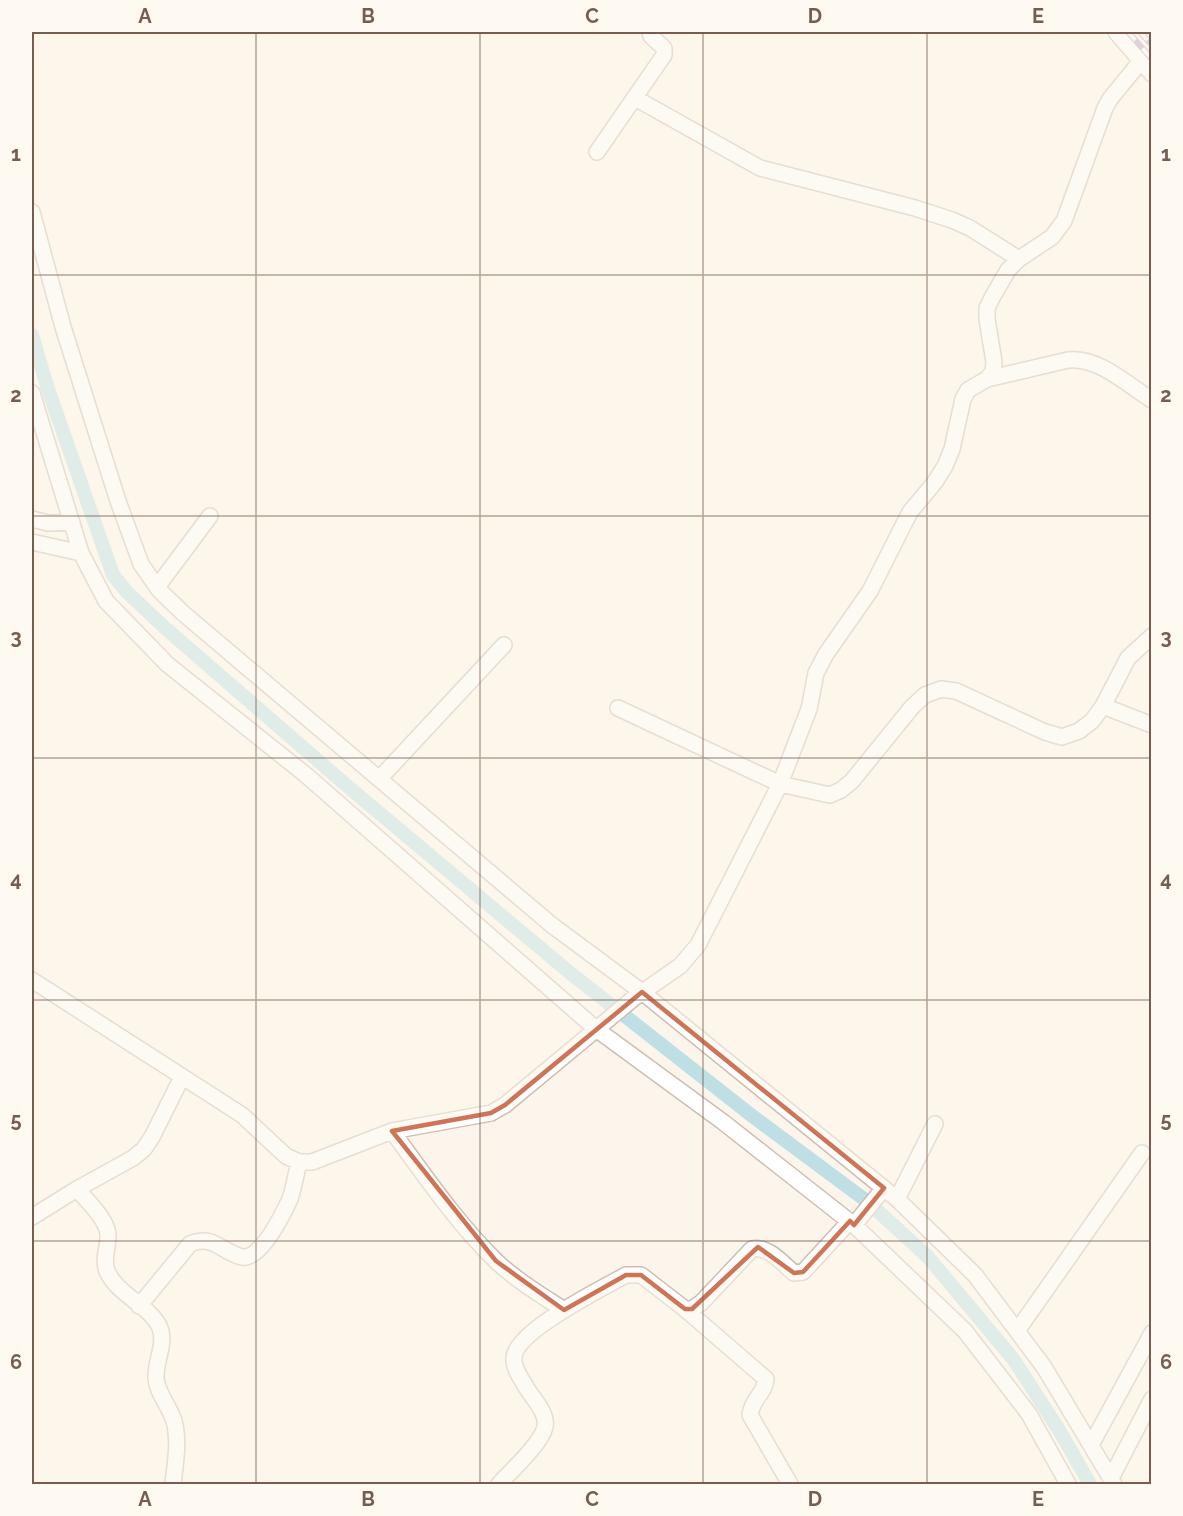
<svg xmlns="http://www.w3.org/2000/svg" width="1183" height="1516" font-family="Raleway,sans-serif">
<style>
.lines{fill:none;stroke-linecap:round;stroke-linejoin:round}
.canal{stroke:#bfdfe5;stroke-width:14}
.street-casing{stroke:#cebeb1;stroke-width:18}
.street{stroke:#fff;stroke-width:15}
.rail-casing{stroke:#b9a8c6;stroke-width:6}
.rail{stroke:#fef9f1;stroke-width:4;stroke-dasharray:11;stroke-linecap:butt}
.marked{fill:none;stroke:#ce7457;stroke-width:4.5;stroke-linejoin:round}
.grid{fill:none;stroke:#765d4f;stroke-width:1.5;stroke-opacity:0.55}
.neatline{fill:none;stroke:#765d4f;stroke-width:2}
.grid-label{font-size:20px;text-anchor:middle;font-weight:bold;fill:#765d4f}
</style>
<rect width="100%" height="100%" fill="#fcf5eb"/>
<g class="lines">
<!-- canal -->
<path class="canal" d="M32 335 47 386 113 575 127 592 164 627 346 785 569 972 751 1115 868 1202 928 1257 1014 1360 1059 1430 1090 1484"/>
<!-- street casing -->
<g class="street-casing">
<path id="street" d="M1116 32 1152 74
M635 98 760 168 915 208 952 220 970 228 1019 259
M597 152 664 55V48L651 36 650 32
M32 212 63 327 118 501 141 564 159 590 184 614 553 926 642 992 897 1199 975 1275 1044 1367 1114 1484
M987 379 1068 360C1099 357 1126 384 1152 400
M32 393 81 553 106 601 167 664 306 775 596 1029 723 1122 854 1225 965 1331 1029 1414 1068 1484
M32 519 48 523 72 522
M32 542 81 553
M157 587 210 516
M1103 706 1152 725
M618 708 780 784 830 795 841 790 852 781 912 707 925 695 941 689 956 691 1045 732 1062 737 1079 731 1092 721 1103 706 1128 658 1152 636
M380 778 504 645
M32 980 242 1115 286 1156 299 1162H312L392 1131 491 1113 505 1105 634 998 680 966 698 945 780 784 809 709 816 673 826 654 870 591 910 512 935 482 945 466 952 449 963 399 968 390 987 379 993 372 994 362 987 319V308L993 296 1008 270 1019 259 1052 237 1064 221 1105 108 1110 99 1141 61
M392 1131C425 1176 457 1223 496 1261 516 1280 541 1295 564 1310
M77 1189C87 1201 106 1218 108 1234 109 1246 102 1259 107 1271 117 1295 150 1305 160 1328 166 1344 155 1362 156 1378 157 1395 172 1408 175 1425 179 1444 175 1465 173 1484
M897 1199 935 1124
M32 1217 77 1189 133 1158 144 1149 152 1137 182 1077
M854 1225 884 1188
M139 1306 190 1244C214 1234 221 1252 242 1257 261 1260 283 1214 290 1199 294 1187 296 1174 299 1162
M685 1309 766 1379C765 1394 752 1398 750 1415L790 1484
M1017 1331 1142 1153
M1091 1445 1152 1333
M1111 1478 1152 1399
M499 1484C511 1471 541 1444 545 1427 548 1413 533 1399 526 1387 521 1378 513 1368 514 1358 515 1331 603 1288 626 1275H641L685 1309H692L701 1303 752 1249C768 1245 783 1264 794 1273L803 1272 850 1221"/>
</g>
<!-- street -->
<use href="#street" class="street"/>
<!-- rail casing -->
<g class="rail-casing">
<path id="rail" d="M1128 32 1152 59
M1140 32 1152 45"/>
</g>
<!-- rail -->
<use href="#rail" class="rail"/>
</g>
<!-- marked area -->
<path d="M0 0H1183V1516H0ZM642 992 884 1188 854 1225 850 1221 803 1272 794 1273 758 1247 692 1309H685L641 1275H626L564 1310 496 1261 392 1131 491 1113 505 1105Z" fill="#fcf5eb" fill-opacity=".55" fill-rule="evenodd"/>
<path class="marked" d="M642 992 884 1188 854 1225 850 1221 803 1272 794 1273 758 1247 692 1309H685L641 1275H626L564 1310 496 1261 392 1131 491 1113 505 1105Z"/>
<!-- grid -->
<path class="grid" d="M256 32V1484M480 32V1484M703 32V1484M927 32V1484M32 275H1152M32 516H1152M32 758H1152M32 1000H1152M32 1241H1152"/>
<!-- border -->
<rect width="1183" height="1516" fill="none" stroke="#fef9f1" stroke-width="66"/>
<rect x="33" y="33" width="1117" height="1450" class="neatline"/>
<g class="grid-label">
<text x="145" y="23">A</text>
<text x="368" y="23">B</text>
<text x="592" y="23">C</text>
<text x="815" y="23">D</text>
<text x="1038" y="23">E</text>
<text x="16" y="161">1</text>
<text x="1166" y="161">1</text>
<text x="16" y="402">2</text>
<text x="1166" y="402">2</text>
<text x="16" y="644">3</text>
<text x="1166" y="644">3</text>
<text x="16" y="886">4</text>
<text x="1166" y="886">4</text>
<text x="16" y="1127">5</text>
<text x="1166" y="1127">5</text>
<text x="16" y="1369">6</text>
<text x="1166" y="1369">6</text>
<text x="145" y="1506">A</text>
<text x="368" y="1506">B</text>
<text x="592" y="1506">C</text>
<text x="815" y="1506">D</text>
<text x="1038" y="1506">E</text>
</g>
</svg>
